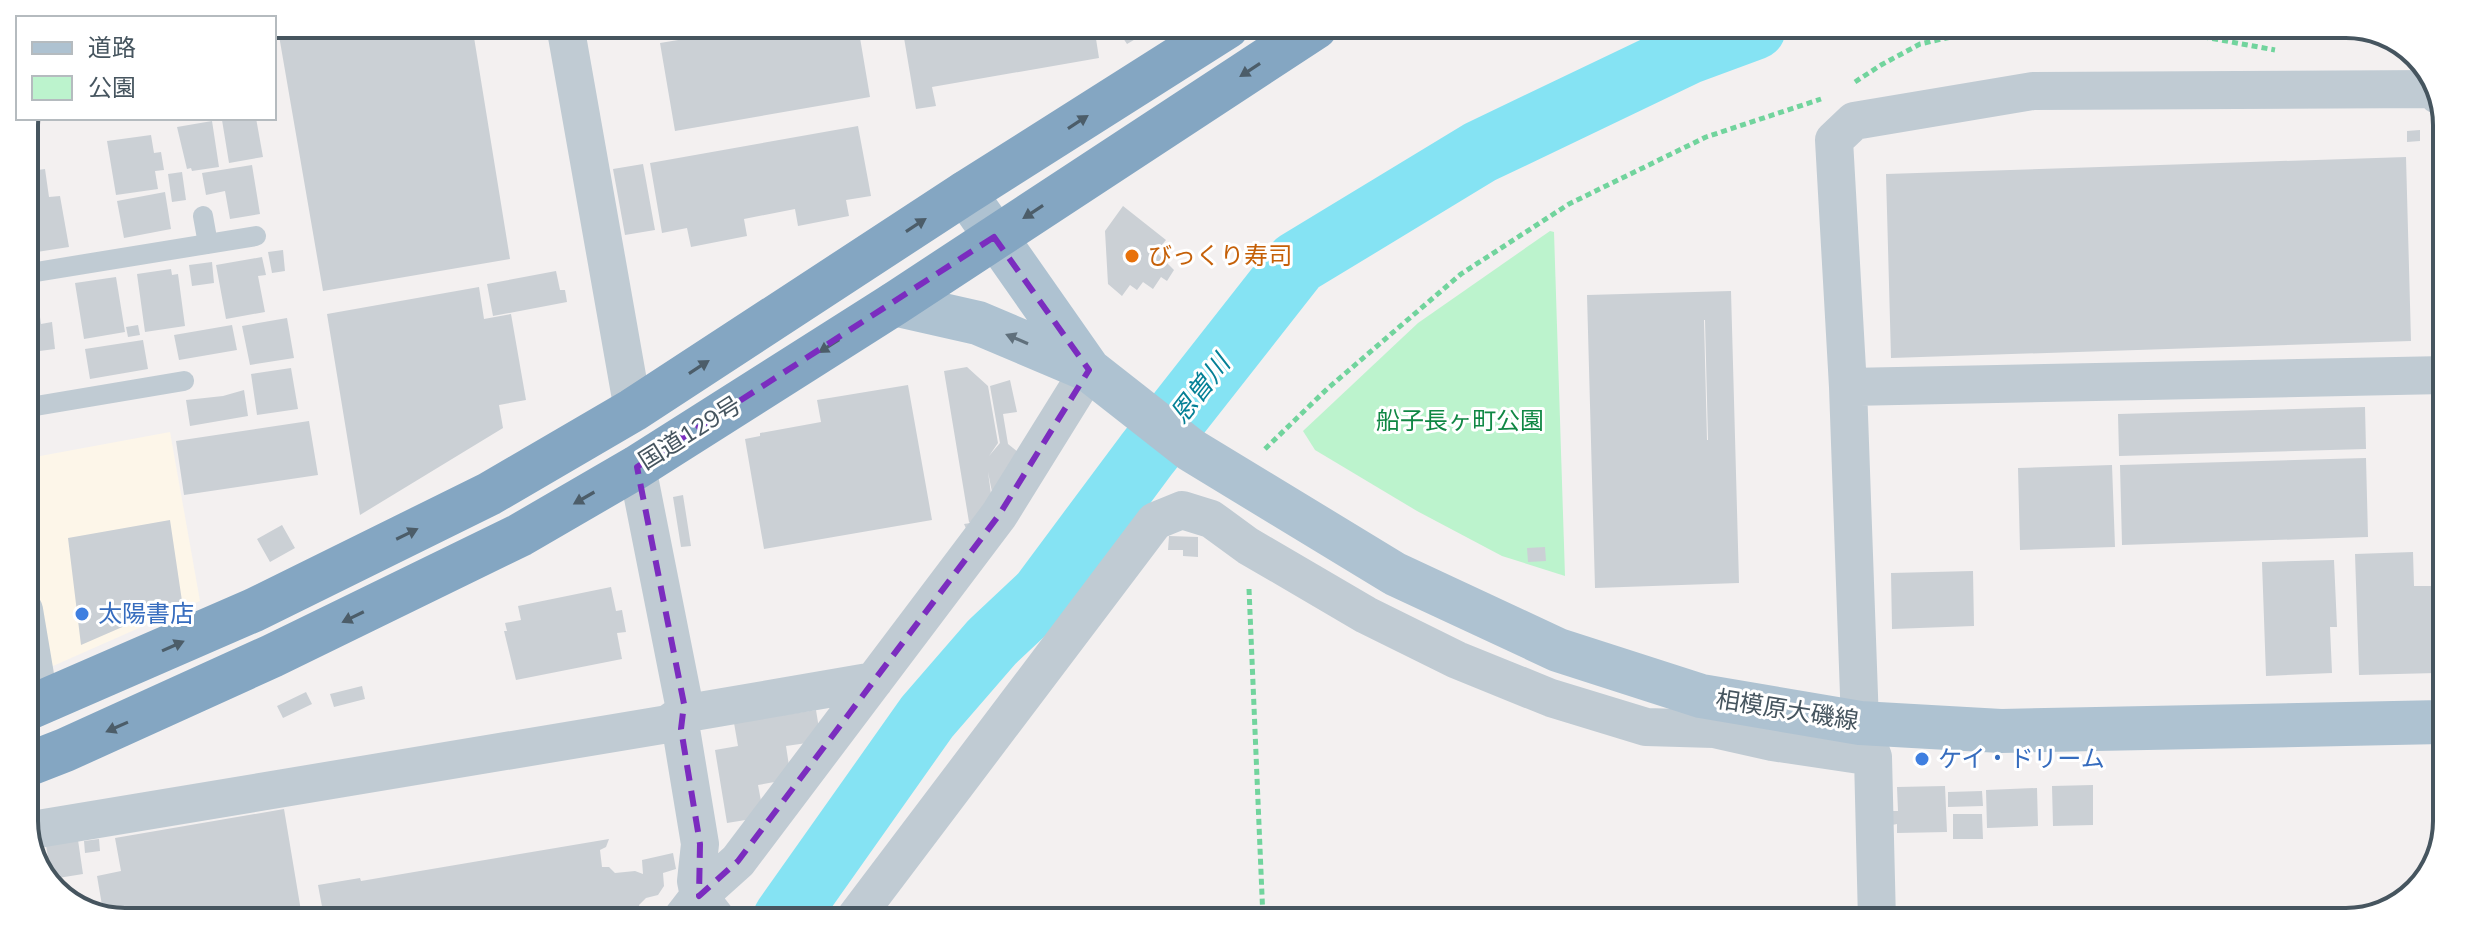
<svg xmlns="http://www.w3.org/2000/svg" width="2471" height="946" font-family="Mulish,'Noto Sans JP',sans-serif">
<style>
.commercial{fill:#fdf6e9}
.green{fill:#bcf3cd}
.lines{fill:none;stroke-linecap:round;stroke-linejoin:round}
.river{stroke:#85e3f3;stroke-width:64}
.building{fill:#cbd0d5;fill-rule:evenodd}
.path{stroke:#71d49d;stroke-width:5;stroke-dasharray:6 4;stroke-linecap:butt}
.lane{stroke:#c0cbd3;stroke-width:20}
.street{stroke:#c0cbd3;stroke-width:38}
.primary{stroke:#aec2d1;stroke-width:44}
.highway{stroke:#84a6c2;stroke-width:44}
.oneway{fill:#4c5d69}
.oneway2{fill:#60707c}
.marked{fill:none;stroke:#7b2cbf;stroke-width:6;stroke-dasharray:16 10;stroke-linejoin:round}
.food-dot{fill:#e8710a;stroke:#fff;stroke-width:3}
.shop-dot{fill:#3f7fe0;stroke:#fff;stroke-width:3}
.labels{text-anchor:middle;stroke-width:6;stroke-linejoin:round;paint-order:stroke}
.food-label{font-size:24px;fill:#c56008;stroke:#fff;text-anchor:start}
.park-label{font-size:24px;fill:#108744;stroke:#fff}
.street-label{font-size:24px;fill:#46555f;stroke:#fff}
.shop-label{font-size:24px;fill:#366cbe;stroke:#fff;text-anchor:start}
.water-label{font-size:26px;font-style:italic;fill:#048096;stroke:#fff}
.rim{fill:none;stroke:#46555f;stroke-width:4}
</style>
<rect width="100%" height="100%" fill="#f3f0f0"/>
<!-- commercial -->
<path class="commercial" d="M170 432 200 601 53 666 48 661 24 512V459Z"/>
<!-- green -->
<path class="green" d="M1550 231 1554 232 1565 576 1502 556 1417 511 1315 450 1303 431 1418 323Z"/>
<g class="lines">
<!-- river -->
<path class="river" d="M785 918 927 717 992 642 1042 595 1147 454 1297 263 1480 152 1689 52 1754 28"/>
</g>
<!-- building -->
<path class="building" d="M277 24 472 25 510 259 323 291Z
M763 26H858L870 97 675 131 660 43Z
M902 26H1094L1099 58 932 87 936 106 916 109Z
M1125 26 1156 27 1127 44 1123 38 1130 34Z
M236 118H256L263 157 229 163 222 120Z
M212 121 219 167 192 171 191 168 187 169 177 127Z
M858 126 871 196 846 200 849 216 798 226 795 209 744 219 747 236 691 247 687 228 662 233 650 163Z
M2420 130V141L2407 142V131Z
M151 135 154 153 161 152 164 170 155 171 158 189 116 195 107 141Z
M2406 157 2411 341 1891 358 1886 174Z
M643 164 655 230 625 235 613 169Z
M252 165 260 214 230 219 225 191 206 195 202 173Z
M45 169 49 197 60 196 69 247 24 254V172Z
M182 172 186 200 172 202 168 174Z
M165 192 171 229 124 238 117 201Z
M1123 206 1166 240 1156 252 1174 270 1167 281 1161 277 1153 289 1143 282 1137 290 1130 285 1122 296 1108 284 1105 231Z
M283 250 285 271 272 273 268 252Z
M262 257 266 275 258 276 265 312 226 319 216 265Z
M212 262 214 283 192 286 189 265Z
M171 269 172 275 178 274 185 326 145 332 137 274Z
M556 271 560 290H565L567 302 493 316 487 284Z
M116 277 125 332 84 339 75 283Z
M479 287 484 319 511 314 526 400 499 405 503 428 360 515 327 314Z
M1731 291 1739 583 1595 588 1587 295ZM1704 320H1705L1708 440H1707Z
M37 296 41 324 52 322 55 349 24 353V298Z
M287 318 294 358 250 365 242 326Z
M138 325 140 335 128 337 126 327Z
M232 325 237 350 179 360 174 335Z
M143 340 148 369 90 379 85 349Z
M967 367 988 386 998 443 989 456 1000 443 990 386 1010 380 1017 412 1003 414 1008 444 1029 461 973 544 964 524 977 522 975 527 994 502 988 472 992 501 978 521 969 522 944 371Z
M291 368 298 409 257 415 251 374Z
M908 385 932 520 764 549 745 439 760 436V433L821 422 817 400Z
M244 390 248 416 190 426 186 400 223 396Z
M2365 407 2366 449 2119 456 2118 414Z
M309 421 318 475 184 495 176 441Z
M2366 458 2368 537 2122 545 2120 465Z
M2112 465 2115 547 2020 550 2018 468Z
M683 495 691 546 681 547 673 497Z
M170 520 182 601 81 645 68 538Z
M282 525 295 548 270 562 257 539Z
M1169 536 1198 537V557L1183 556V550H1168Z
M1545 547 1546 561 1528 562 1527 548Z
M2413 552 2414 586H2432L2436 673 2359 675 2355 554Z
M2334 560 2337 627H2330L2332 673 2266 676 2262 562Z
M1973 571 1974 626 1892 629 1891 573Z
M611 587 616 611 622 610 626 632 617 633 622 659 516 680 504 631H507L505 623 521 620 518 606Z
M362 686 365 699 334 707 330 694Z
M306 692 312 704 283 718 277 706Z
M816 710 821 741 786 746 791 779 758 785 764 817 727 823 715 750 738 746 734 723Z
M2093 785V825L2053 826 2052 786Z
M1945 786 1947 832 1897 833V824L1892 825V811H1898L1897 787Z
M2037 788 2038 826 1987 828 1986 790Z
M1982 791 1983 806 1948 807V792Z
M284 809 302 917H104L97 876 121 871 115 838Z
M1953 814H1982L1983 839H1953Z
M99 839 100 851 85 853 84 841Z
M609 839 606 847 600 850 602 867H609L615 873 635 871 643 874 642 860 673 853 676 869 663 873 664 886 658 895 646 898 639 905 641 918 360 917 358 906 323 912 318 885 360 878 361 881Z
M78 840 83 874 52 879 46 846Z"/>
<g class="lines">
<!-- path -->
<path class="path" d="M2184 29 2204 37 2275 50
M1855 82 1881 65 1920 44 1986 29
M1265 449 1327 389 1461 274 1569 204 1706 137 1821 99
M1249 589 1263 919"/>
<!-- lane -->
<path class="lane" d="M203 216 208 244
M24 274 256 236
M24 408 184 381"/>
<!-- street -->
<path class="street" d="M565 25 633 410
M1848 387 2445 375
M637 467 684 704 681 729 700 844 696 881 699 896 716 918
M24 610 40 705
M26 831 668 724 682 714 874 681
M682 918 699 896 738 861 999 515 1089 370
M855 918 1155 521 1182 510 1211 519 1248 546 1366 615 1457 660 1551 698 1646 727 1714 729 1772 742 1873 757
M1877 921 1873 757 1860 723 1848 387 1834 140 1854 121 2033 91 2433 89 2438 95"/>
<!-- primary -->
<path class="primary" d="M965 193 1089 370 1191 450 1395 574 1558 650 1701 696 1860 723 2001 731 2442 722
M894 304 978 323 1089 370"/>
<!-- highway -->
<path class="highway" d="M24 710 254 610 489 494 633 410 965 193 1227 27
M24 766 65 750 272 656 520 535 637 467 894 304 1316 27"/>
</g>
<!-- one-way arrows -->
<defs><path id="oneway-solid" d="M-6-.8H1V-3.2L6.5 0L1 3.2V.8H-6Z" transform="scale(2)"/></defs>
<g class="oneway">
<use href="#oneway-solid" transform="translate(1250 70) rotate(147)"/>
<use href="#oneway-solid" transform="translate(1078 122) rotate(-33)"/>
<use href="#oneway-solid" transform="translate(1033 212) rotate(147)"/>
<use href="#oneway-solid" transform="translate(916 225) rotate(-33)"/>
<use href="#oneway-solid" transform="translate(829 346) rotate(148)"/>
<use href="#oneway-solid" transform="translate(699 367) rotate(-33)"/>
<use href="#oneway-solid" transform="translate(584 498) rotate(150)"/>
<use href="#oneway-solid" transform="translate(407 534) rotate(-26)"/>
<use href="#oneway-solid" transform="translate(353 617) rotate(154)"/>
<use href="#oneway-solid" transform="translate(173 646) rotate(-24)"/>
<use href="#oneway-solid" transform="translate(117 727) rotate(156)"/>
</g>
<use class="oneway2" href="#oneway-solid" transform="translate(1017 339) rotate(-157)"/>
<!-- marked area -->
<path class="marked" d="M994 237 1089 370 999 515 738 861 699 896 700 844 681 729 684 704 637 467Z"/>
<!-- markers -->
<circle class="food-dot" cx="1132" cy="256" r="8"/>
<g class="shop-dot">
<circle cx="82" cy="614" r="8"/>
<circle cx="1922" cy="759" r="8"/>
</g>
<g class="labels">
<!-- food labels -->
<g class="food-label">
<text x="1148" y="264">びっくり寿司</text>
</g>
<!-- park labels -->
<g class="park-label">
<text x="1460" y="429">船子長ヶ町公園</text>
</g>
<!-- street labels -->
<g class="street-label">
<text transform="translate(690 433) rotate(-32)" y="8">国道129号</text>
<text transform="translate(1787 710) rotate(9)" y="8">相模原大磯線</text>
</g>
<!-- shop labels -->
<g class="shop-label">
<text x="98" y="622">太陽書店</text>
<text x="1938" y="767">ケイ・ドリーム</text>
</g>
<!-- water labels -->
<g class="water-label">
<text transform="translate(1200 389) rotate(-52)" y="9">恩曽川</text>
</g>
</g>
<!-- crop -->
<path d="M0 0H2471V946H0ZM125 38H2346A87 87 0 0 1 2433 125V821A87 87 0 0 1 2346 908H125A87 87 0 0 1 38 821V125A87 87 0 0 1 125 38Z" fill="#fff" fill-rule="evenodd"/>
<path class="rim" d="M125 38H2346A87 87 0 0 1 2433 125V821A87 87 0 0 1 2346 908H125A87 87 0 0 1 38 821V125A87 87 0 0 1 125 38Z"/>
<!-- legend -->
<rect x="16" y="16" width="260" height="104" fill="#ffffff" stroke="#b5bbbf" stroke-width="2"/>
<rect x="32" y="42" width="40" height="12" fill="#aec2d1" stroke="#b5bbbf" stroke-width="2"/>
<text x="88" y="56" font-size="24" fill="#46555f">道路</text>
<rect x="32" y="76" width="40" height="24" fill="#bcf3cd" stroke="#b5bbbf" stroke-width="2"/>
<text x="88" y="96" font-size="24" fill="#46555f">公園</text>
</svg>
